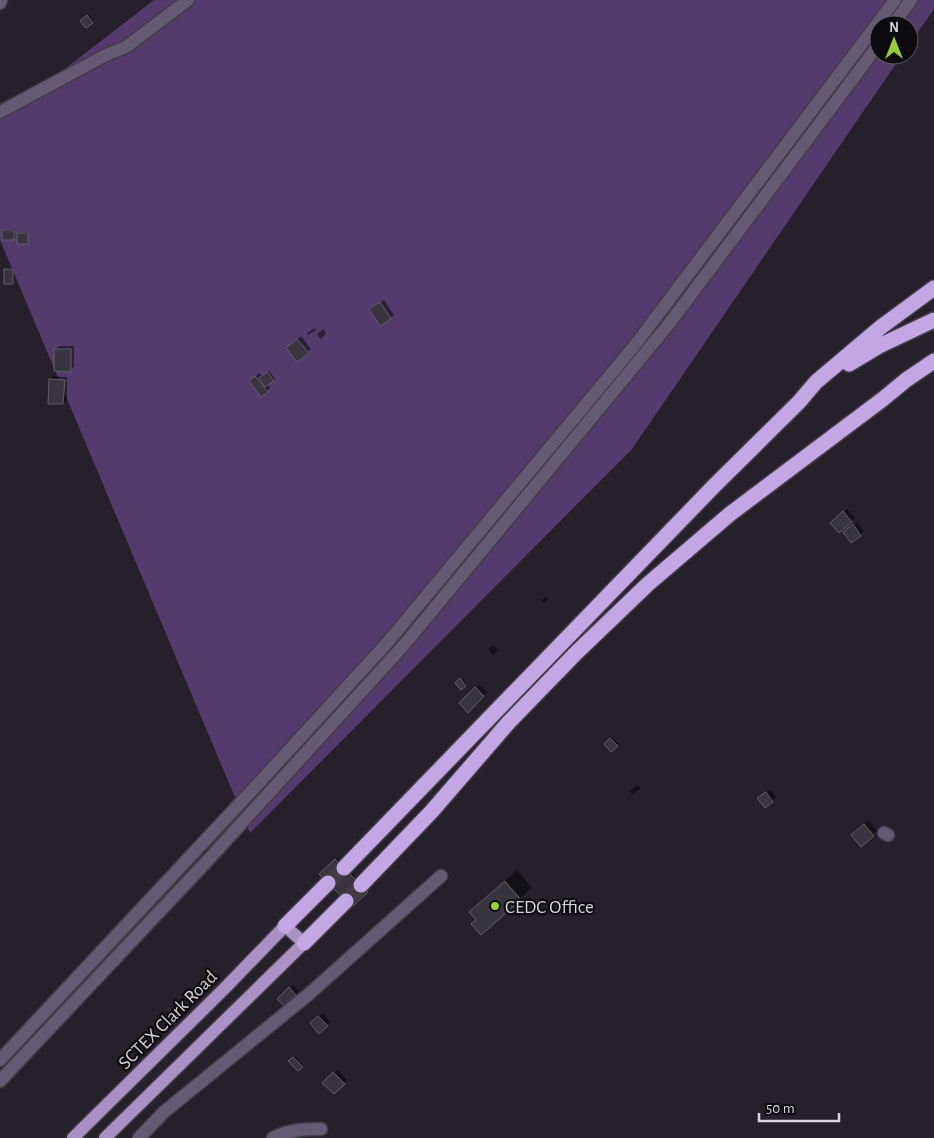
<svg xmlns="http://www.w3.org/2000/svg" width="934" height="1138" font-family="'Alegreya Sans',sans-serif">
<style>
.green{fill:#543b6d}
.shadow{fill:#0007}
.building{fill:#39353f;stroke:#635e69}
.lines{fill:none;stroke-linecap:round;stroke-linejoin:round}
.highway-tunnel{stroke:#403b45;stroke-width:15;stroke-dasharray:15 8;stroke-linecap:butt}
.minor-casing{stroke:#413d46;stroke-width:15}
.major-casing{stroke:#413d46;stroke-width:15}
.highway-casing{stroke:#413d46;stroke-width:18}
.minor{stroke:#655a73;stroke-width:12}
.major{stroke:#a991c3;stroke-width:12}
.highway{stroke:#c3a6e4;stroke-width:15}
.poi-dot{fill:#9bcb33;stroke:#0d0b0f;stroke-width:2}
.labels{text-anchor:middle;stroke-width:4.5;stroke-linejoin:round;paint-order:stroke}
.poi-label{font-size:19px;fill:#d7d5db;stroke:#0d0b0f;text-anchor:start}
.street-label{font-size:19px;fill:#d7d5db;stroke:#0d0b0f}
</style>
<rect width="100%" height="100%" fill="#25202a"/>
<!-- green -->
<path class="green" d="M154 0H934V9L909 45V25H879V55H902L632 449 250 833 0 240V119Z"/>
<!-- shadow -->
<path class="shadow" d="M89 15 94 21 86 27 82 21Z
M5 229H15V238L14 239 3 230Z
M19 232H28L27 243 18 233Z
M7 268H13L14 281 12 283 5 269Z
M384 300 394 315 390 318 374 306Z
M315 328 316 330 308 335 307 333Z
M324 329 326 334 320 339 317 334Z
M301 336 311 349 308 352 291 345Z
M59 346H74V367L70 370 55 349Z
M269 371 275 379 268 384 270 388 267 391 254 378 259 373 262 377Z
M53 376 67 377V400L63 403 50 380Z
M847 509 855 518 839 532 835 519Z
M857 522 864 531 851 541 848 529Z
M546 596 549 599 543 603 541 601Z
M493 645 498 650 493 655 488 649Z
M462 678 467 684 461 689 456 683Z
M479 685 487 692 468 711 460 703Z
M612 737 619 744 611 751 605 744Z
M638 785 640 788 633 795 630 791Z
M770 789 776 797 765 806 759 798Z
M868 821 877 831 861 845 856 831Z
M337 858 368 890 352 906 321 874Z
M517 870 532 888 481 933 477 920 470 912Z
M293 985 299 991 284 1005 279 999Z
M323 1013 330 1022 320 1032 315 1019Z
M295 1056 303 1065 298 1070 290 1061Z
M338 1070 347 1080 334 1093 324 1083Z"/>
<!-- building -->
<path class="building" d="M87 15 93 23 86 28 80 21Z
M2 230H14V240H2Z
M17 233H28V244H17Z
M4 269H13V284H4Z
M380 302 391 319 380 326 369 309Z
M297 339 309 353 297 362 286 348Z
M54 349H71V372L54 371Z
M267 372 274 381 265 387 259 378Z
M255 376 268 392 261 397 249 381Z
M49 379 65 380 63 404H48Z
M843 511 852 522 839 533 830 523Z
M853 524 861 536 851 543 843 532Z
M460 678 466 686 461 690 455 683Z
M475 687 484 696 468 713 459 703Z
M610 738 618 746 611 752 604 744Z
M766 792 773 802 765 808 757 798Z
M864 824 874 836 861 847 851 835Z
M335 859 368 892 352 907 319 874Z
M505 881 521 900 481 935 471 924 476 920 469 912Z
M289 987 296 995 284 1006 277 999Z
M318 1016 328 1026 319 1034 310 1023Z
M293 1057 303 1067 298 1071 288 1061Z
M333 1072 345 1084 334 1094 322 1083Z"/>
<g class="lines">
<!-- highway-tunnel -->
<path class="highway-tunnel" d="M328 883 344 868
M346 901 361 885"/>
<!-- minor casing -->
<g class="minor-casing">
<path id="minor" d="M0 3 1 0
M893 25 911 0
M0 112 106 55 126 47 188 0
M884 833 888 835
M0 1060 257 785 387 643 635 345 895 0
M0 1081 209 859 404 645 669 324 879 44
M139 1138 164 1112 309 994 441 876
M273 1138C289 1130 303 1129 321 1129"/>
</g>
<!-- major casing -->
<g class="major-casing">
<path id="major" d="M73 1138 224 989 285 926 304 943 105 1138"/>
</g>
<!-- highway casing -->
<g class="highway-casing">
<path id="highway" d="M849 364 879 346 934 320
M344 868 715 485 799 402 816 382 881 327 934 288
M361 885 432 811 509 722 576 653 648 584 730 514 883 399 906 380 934 361
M285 926 328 883
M304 943 346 901"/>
</g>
<!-- minor -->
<use href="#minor" class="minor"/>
<!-- major -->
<use href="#major" class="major"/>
<!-- highway -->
<use href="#highway" class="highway"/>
</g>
<!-- markers -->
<circle class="poi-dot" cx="495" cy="906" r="5"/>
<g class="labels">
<!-- poi labels -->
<g class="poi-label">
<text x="505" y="913">CEDC Office</text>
</g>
<!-- street labels -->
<g class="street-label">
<text transform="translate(167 1019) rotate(-45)" y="7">SCTEX Clark Road</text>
</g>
</g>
<!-- north arrow -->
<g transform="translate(894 40)"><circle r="24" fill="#0d0b0f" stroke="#5e5c61"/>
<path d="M0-4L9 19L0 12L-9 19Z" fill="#9bcb33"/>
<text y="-8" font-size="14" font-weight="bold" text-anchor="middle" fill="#d7d5db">N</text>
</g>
<!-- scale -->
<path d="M759 1113v8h80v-8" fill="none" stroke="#d7d5db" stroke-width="2.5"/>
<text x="766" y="1113" font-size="15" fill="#d7d5db" stroke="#0d0b0f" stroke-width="4" paint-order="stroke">50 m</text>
</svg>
